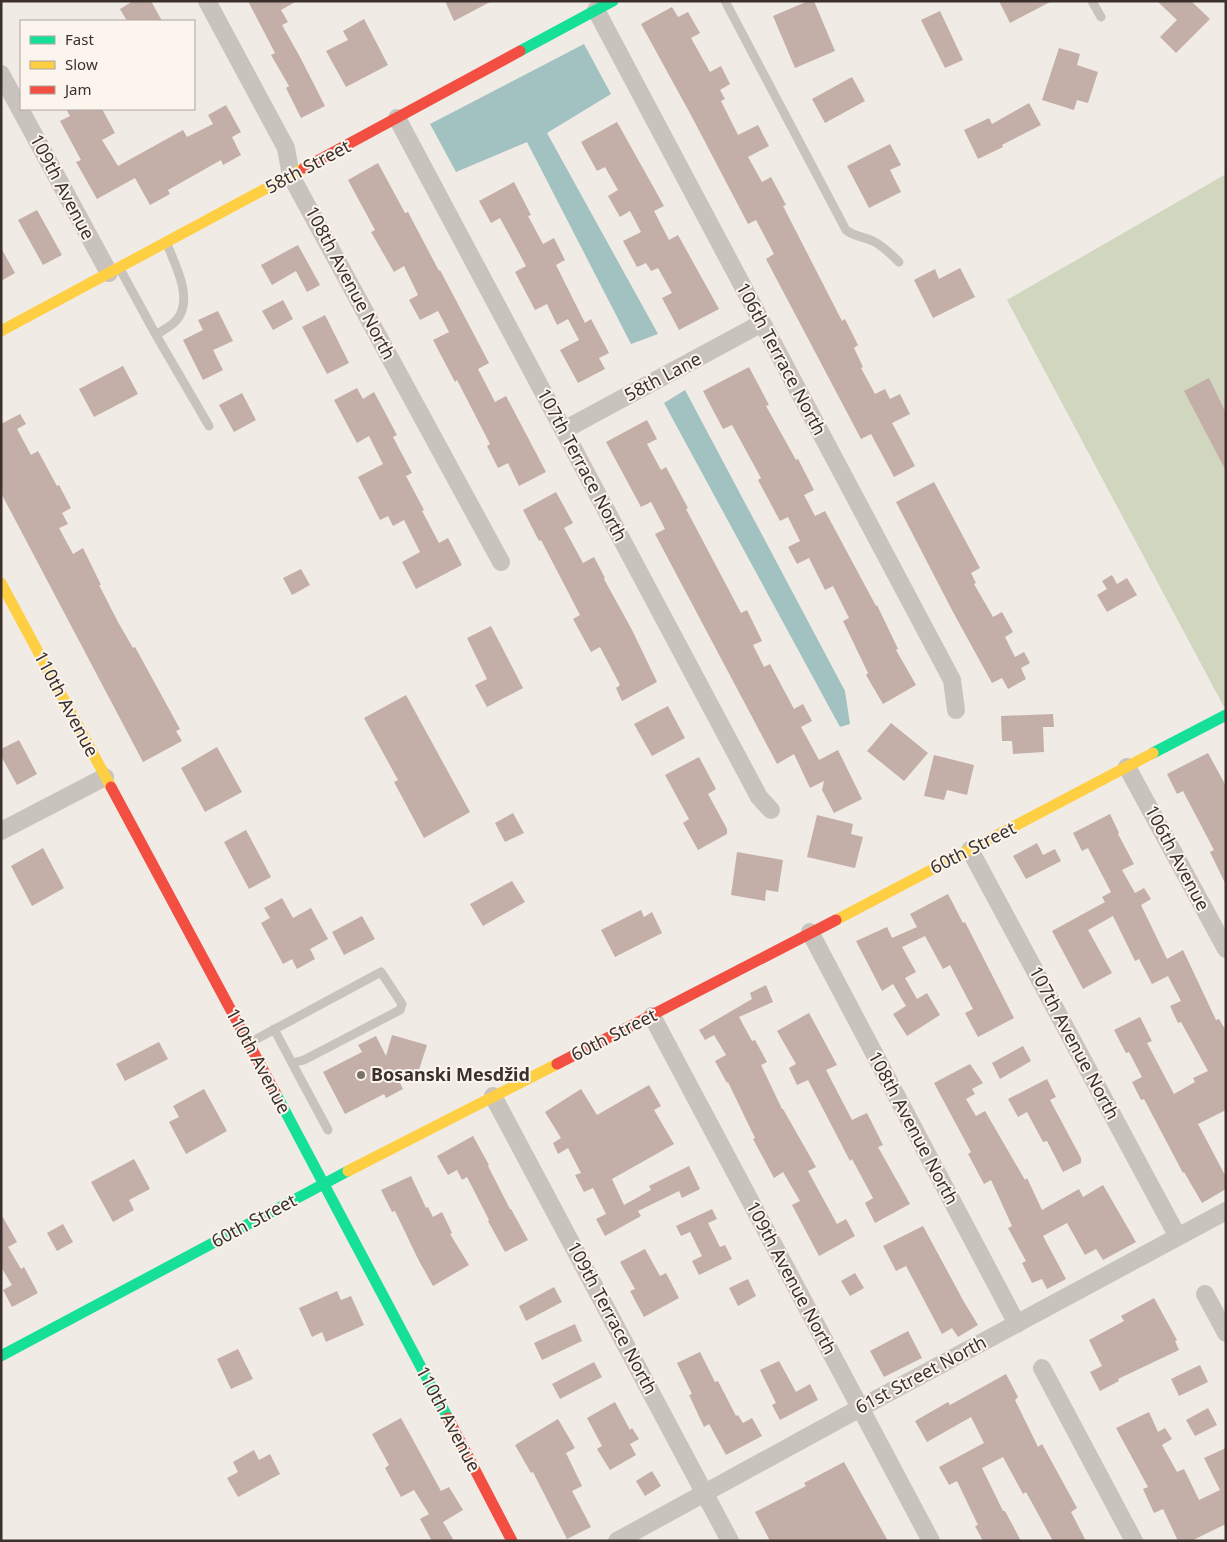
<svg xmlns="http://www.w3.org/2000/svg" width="1227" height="1542" font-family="'Noto Sans',sans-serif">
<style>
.green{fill:#d1d6bf}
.water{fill:#a1c2c1}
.building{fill:#c3afa7}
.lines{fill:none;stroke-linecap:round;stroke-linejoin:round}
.lane{stroke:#c9c3be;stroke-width:9}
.street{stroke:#c9c3be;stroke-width:18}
.fast{stroke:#16e098;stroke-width:11}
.slow{stroke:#ffcf43;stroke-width:11}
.jam{stroke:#f24e42;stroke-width:11}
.poi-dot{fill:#7a716c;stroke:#fbf5ee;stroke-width:2}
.labels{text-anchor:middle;stroke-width:4;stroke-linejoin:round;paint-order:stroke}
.street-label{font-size:18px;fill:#3b302b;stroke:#fbf5ee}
.poi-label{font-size:18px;font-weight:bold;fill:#3b302b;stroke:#fbf5ee;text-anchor:start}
</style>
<rect width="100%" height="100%" fill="#f0ebe5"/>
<!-- green -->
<path class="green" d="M1226 174V706L1224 707 1007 300Z"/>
<!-- water -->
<path class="water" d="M584 44 611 94 547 133 658 334 631 344 527 142 456 172 430 124Z
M685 390 845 691 850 724 840 727 664 403Z"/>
<!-- building -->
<path class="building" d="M133 1H151L162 21H127L120 9Z
M248 1H297L281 10 288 22 282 25 300 57 325 106 301 118 286 88 289 86 271 55 275 53Z
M445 1H492L454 21Z
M808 1H814L835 51 795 68 773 16Z
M999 1H1052L1010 23Z
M1157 1H1191L1210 19 1176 53 1160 37 1177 20Z
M672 7 678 17 688 12 700 33 691 38 710 72 721 66 730 84 720 90 725 99 721 101 738 135 758 125 769 146 748 157 762 182 771 177 786 205 783 206 842 321 845 319 858 345 854 348 863 367 861 368 875 394 885 389 890 399 900 394 910 414 892 423 915 466 894 477 871 434 861 439 766 259 774 254 756 220 748 224 692 117 641 24Z
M940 11 963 60 945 68 921 20Z
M364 19 388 65 346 87 326 51 348 40 343 31Z
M1059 48 1080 54 1077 65 1098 72 1088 103 1077 100 1074 110 1042 100Z
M852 77 865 101 825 123 812 99Z
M1029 103 1041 125 1002 145 1003 147 978 159 964 130 989 118 992 124Z
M226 105 241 132 232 137 241 155 223 165 221 160 168 190 170 194 150 205 135 178 97 199 76 162 81 160 60 121 70 116 66 109H102L115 133 102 140 118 166 183 130 187 137 213 124 208 115Z
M617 122 664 206 654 211 669 240 678 235 719 309 679 330 662 298 672 293 658 268 651 271 646 263 637 267 623 241 641 232 630 211 620 217 608 196 618 190 605 167 597 171 581 142Z
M890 144 901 165 890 170 901 192 869 208 847 166Z
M378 163 405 213 408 212 439 271 440 270 489 363 478 369 495 402 506 396 546 472 519 486 508 463 498 468 487 446 490 444 457 380 455 382 433 340 449 332 438 311 420 320 409 300 418 295 404 266 394 272 371 232 375 230 348 180Z
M514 182 531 215 528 216 543 244 554 238 565 260 556 265 585 323 591 319 609 353 599 358 605 369 578 383 560 350 579 340 568 319 557 325 547 304 535 310 515 272 526 266 500 218 491 223 479 201Z
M37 210 62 255 43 265 18 220Z
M298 245 320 285 307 292 296 271 272 285 261 265Z
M1 248 15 273 1 281Z
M960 268 975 297 933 318 914 280 935 269 939 279Z
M283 300 293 319 273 330 262 311Z
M218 311 233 341 213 350 223 370 203 380 183 340 203 330 198 320Z
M325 315 349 363 327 374 302 327Z
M123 366 138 394 94 417 79 389Z
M749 367 769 405 766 406 796 460 798 459 814 490 804 495 815 516 825 511 876 606 877 605 898 649 896 650 916 685 883 704 866 675 868 673 843 621 849 618 833 586 825 590 809 558 797 564 788 547 800 541 788 517 780 521 758 480 761 478 732 425 723 429 703 391Z
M1209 378 1226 413V471L1184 391Z
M357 388 363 399 374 392 397 435 393 437 412 473 406 476 424 510 422 511 439 543 448 538 462 565 416 589 402 562 420 552 404 520 393 526 388 516 380 520 358 477 383 464 369 436 357 443 334 400Z
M242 393 256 420 234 432 219 405Z
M20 414 26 424 17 429 31 455 38 451 57 486 59 485 71 508 62 513 68 524 59 528 73 554 83 548 101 585H99L118 622 133 648 135 647 180 729 176 731 182 741 143 762 1 493V424Z
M647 420 657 439 647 444 661 470 666 467 688 508 686 509 741 613 747 610 762 641 753 645 764 667 770 664 794 709 803 704 812 721 801 727 819 760 838 750 862 799 834 813 822 790 824 781 810 788 794 754 777 764 655 534 665 529 651 502 641 507 606 442Z
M934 482 980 568 971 573 976 583 974 584 993 617 1002 612 1013 632 1005 637 1015 657 1024 652 1030 663 1021 668 1026 679 1008 689 1002 678 992 683 953 612 896 502Z
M556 492 573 523 564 528 583 563 594 557 605 578 604 579 632 630 657 682 622 701 616 688 620 685 600 647 591 652 573 619 580 615 541 540 539 541 523 510Z
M301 569 310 585 292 595 283 578Z
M1112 575 1117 584 1127 578 1137 595 1107 612 1097 595 1107 589 1102 581Z
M491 626 523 688 487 707 475 685 487 679 467 638Z
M406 695 470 812 424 838 394 782 398 780 364 718Z
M668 706 685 738 652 756 634 724Z
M1053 714 1054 727H1043L1044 752 1013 754 1012 741H1002L1001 716Z
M891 723 928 753 904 781 867 751Z
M19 740 37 774 17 785 1 756V749Z
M217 747 242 792 205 812 181 768Z
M1208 753 1226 786V885L1210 852 1214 850 1183 791 1177 794 1167 774Z
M934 755 974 765 967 795 947 790 944 800 924 796Z
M699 757 716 789 708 794 727 829V834L698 850 683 823 689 819 665 775Z
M513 813 524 833 505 842 495 823Z
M1110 814 1119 833 1118 834 1134 864 1122 870 1135 893 1144 888 1151 899 1141 905 1167 959 1183 950 1216 1020 1219 1019 1226 1031V1110L1198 1124 1226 1177V1189L1202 1203 1184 1172 1183 1173 1144 1099 1141 1100 1132 1082 1142 1077 1129 1052 1126 1053 1114 1030 1140 1017 1152 1041 1147 1043 1174 1094 1195 1082 1193 1078 1208 1071 1181 1022 1178 1023 1170 1006 1181 1001 1168 976 1152 984 1139 959 1135 961 1113 916 1088 930 1112 973 1083 989 1052 931 1105 902 1102 897 1111 892 1088 848 1082 851 1073 833Z
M817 815 853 824 851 834 863 837 855 868 807 857Z
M246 830 271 877 249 889 224 842Z
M1037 843 1043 855 1055 849 1061 861 1026 879 1013 856Z
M43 848 64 888 32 906 11 866Z
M737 852 783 860 778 892 766 890 765 901 731 895Z
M512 881 525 902 483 926 470 904Z
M948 894 963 923 965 922 1014 1018 978 1037 965 1013 973 1009 950 965 943 969 925 936 902 947 916 972 905 978 917 999 927 993 940 1015 907 1036 893 1014 906 1006 893 984 882 991 856 941 887 927 892 938 917 927 910 914Z
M282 898 293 918 311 908 328 939 310 949 315 959 297 969 292 959 283 964 261 923 270 918 264 908Z
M641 910 644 917 652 912 662 933 615 957 601 930Z
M362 916 375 939 344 955 332 932Z
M766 985 773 1002 739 1017 752 1041 755 1040 767 1062 761 1065 782 1109H783L816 1167 808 1171 837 1224 846 1219 855 1236 819 1256 792 1205 800 1201 783 1172 774 1178 753 1139 755 1138 728 1082 727 1083 715 1061 726 1055 714 1035 705 1040 699 1030 752 999 750 993Z
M809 1013 837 1065 826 1070 852 1120 867 1113 883 1145 878 1147 910 1204 875 1223 865 1203 873 1198 852 1159 850 1161 808 1080 797 1085 789 1068 796 1064 777 1031Z
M392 1035 427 1045 416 1079 395 1073 403 1089 386 1098 384 1094 345 1114 323 1072 362 1052 358 1045 376 1036 386 1056Z
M159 1042 168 1059 125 1081 116 1064Z
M1023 1046 1031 1061 1000 1079 992 1063Z
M970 1064 983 1083 972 1089 975 1094 966 1099 976 1116 985 1111 1025 1180 1027 1178 1042 1210 1079 1189 1083 1197 1103 1185 1136 1242 1103 1260 1096 1249 1085 1255 1067 1223 1043 1236 1066 1279 1047 1289 1042 1279 1032 1283 1022 1263 1026 1261 1008 1228 1012 1226 991 1180 984 1184 968 1154 971 1152 934 1083Z
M1047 1079 1056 1097 1050 1100 1081 1158V1163L1063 1172 1047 1141 1043 1142 1027 1112 1018 1117 1008 1099Z
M649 1085 661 1106 654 1110 674 1144 612 1179 624 1205 651 1190 649 1186 689 1166 700 1189 682 1198 679 1191 638 1211 641 1216 605 1236 596 1219 606 1214 593 1188 584 1192 575 1175 581 1173 568 1148 558 1154 553 1143 561 1138 545 1112 581 1089 597 1115Z
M204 1089 227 1131 186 1154 169 1122 179 1117 173 1106Z
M473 1136 489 1165 488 1166 510 1209H511L528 1240 505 1252 488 1221 489 1220 467 1177 462 1180 457 1170 448 1175 437 1156Z
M134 1159 150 1189 129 1200 134 1210 113 1222 91 1182Z
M411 1176 426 1208 428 1207 433 1217 442 1212 452 1233 450 1234 469 1265 433 1286 418 1259 395 1211 392 1212 381 1190Z
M712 1209 717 1219 708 1223 720 1247 725 1245 732 1259 699 1275 692 1261 702 1256 690 1232 681 1236 676 1226Z
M1 1214 17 1242 8 1247 21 1269 24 1267 38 1293 12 1307 3 1290 12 1285 1 1267Z
M63 1224 73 1242 57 1251 47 1233Z
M923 1226 964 1302 978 1325 958 1337 952 1328 942 1334 906 1266 896 1271 883 1246Z
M645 1249 660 1276 666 1273 679 1298 644 1317 630 1291 635 1289 620 1262Z
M855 1273 864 1288 850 1296 841 1281Z
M748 1279 756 1296 738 1306 729 1288Z
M554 1287 562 1302 526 1321 519 1306Z
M337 1291 341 1300 351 1296 364 1325 326 1342 322 1332 312 1337 299 1308Z
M1154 1298 1177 1340 1175 1341 1179 1350 1118 1379 1119 1381 1100 1391 1090 1372 1102 1366 1089 1340 1124 1321 1121 1316Z
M575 1324 582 1341 542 1360 534 1343Z
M908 1331 922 1358 884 1377 870 1351Z
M238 1349 253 1379 231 1389 217 1359Z
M700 1352 715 1382 718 1381 736 1416 738 1415 743 1423 752 1418 762 1436 726 1455 709 1424 704 1427 689 1395 692 1394 677 1363Z
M779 1361 796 1392 810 1384 818 1400 780 1420 772 1405 776 1403 760 1370Z
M594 1362 602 1377 560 1399 552 1384Z
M1200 1365 1208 1382 1179 1396 1171 1379Z
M1006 1374 1018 1397 1015 1400 1038 1447 1042 1444 1077 1508 1071 1512 1086 1541H1053L1026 1492 1023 1494 1003 1457 982 1468 1003 1511H1005L1021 1541H983L975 1526 978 1525 957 1481 949 1485 939 1467 984 1443 971 1417 927 1442 915 1421 948 1402 950 1405Z
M615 1402 630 1430 632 1428 639 1439 630 1444 636 1455 610 1470 597 1449 602 1446 587 1418Z
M1208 1408 1217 1425 1195 1436 1186 1420Z
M1149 1412 1158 1432 1165 1428 1172 1439 1162 1445 1177 1472 1184 1469 1199 1500 1220 1490 1204 1458 1226 1448V1524L1191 1541H1178L1163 1509 1154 1513 1143 1489 1148 1487 1116 1428Z
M401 1418 441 1491 449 1487 463 1510 443 1522 454 1541H432L420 1519 429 1514 414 1490 401 1497 385 1468 389 1465 372 1434Z
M558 1419 575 1448 566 1453 582 1486 572 1491 591 1527 567 1539 533 1472 531 1473 515 1445Z
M254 1450 259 1460 270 1454 280 1474 238 1497 227 1478 238 1472 233 1462Z
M844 1462 888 1541H770L755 1512 806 1486 804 1483Z
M652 1471 661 1486 645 1496 636 1481Z"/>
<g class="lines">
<!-- lane -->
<path class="lane" d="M725 1 846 230C853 236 864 237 873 241 883 246 891 254 899 262
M1092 1 1101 17
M167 244C175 265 191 293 180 315 176 324 163 330 156 335L209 426
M120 269 156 335
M249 1043 381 972 402 1004 400 1010 304 1060 292 1063 274 1029
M292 1063 328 1130"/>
<!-- street -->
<path class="street" d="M207 1 286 148 291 176 501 562
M596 10 952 680 956 710
M1 74 109 273
M397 118 759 797 771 810
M564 430 762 323
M1127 767 1226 949
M1 831 105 777
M970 850 1178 1237
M810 932 1017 1324
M652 1016 931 1541
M493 1096 730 1541
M1205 1294 1226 1333
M1042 1368 1134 1541
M617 1541 860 1408 1226 1211"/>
<!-- fast -->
<path class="fast" d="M520 51 613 1
M1153 753 1226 715
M276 1094 448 1418
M1 1356 348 1171"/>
<!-- slow -->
<path class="slow" d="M1 331 304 168
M1 583 111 787
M836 920 1153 753
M348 1171 557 1064"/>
<!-- jam -->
<path class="jam" d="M304 168 520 51
M111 787 276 1094
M557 1064 836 920
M448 1418 512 1541"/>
</g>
<!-- markers -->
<circle class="poi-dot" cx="361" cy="1075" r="5"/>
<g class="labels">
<!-- street labels -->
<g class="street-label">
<text transform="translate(308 167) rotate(-28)" y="6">58th Street</text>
<text transform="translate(62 187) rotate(62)" y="6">109th Avenue</text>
<text transform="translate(350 283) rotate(62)" y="6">108th Avenue North</text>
<text transform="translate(781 359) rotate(62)" y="6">106th Terrace North</text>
<text transform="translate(663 377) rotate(-28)" y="6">58th Lane</text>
<text transform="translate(582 465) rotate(62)" y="6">107th Terrace North</text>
<text transform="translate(66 704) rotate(62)" y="6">110th Avenue</text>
<text transform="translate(973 848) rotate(-27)" y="6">60th Street</text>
<text transform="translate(1177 858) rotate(62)" y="6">106th Avenue</text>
<text transform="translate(614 1035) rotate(-27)" y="6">60th Street</text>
<text transform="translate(1074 1043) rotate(62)" y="6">107th Avenue North</text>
<text transform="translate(258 1061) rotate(62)" y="6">110th Avenue</text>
<text transform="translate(913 1128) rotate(62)" y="6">108th Avenue North</text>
<text transform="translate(254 1221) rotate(-28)" y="6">60th Street</text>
<text transform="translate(791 1278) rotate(62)" y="6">109th Avenue North</text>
<text transform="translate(612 1318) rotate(62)" y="6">109th Terrace North</text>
<text transform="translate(921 1375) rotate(-28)" y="6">61st Street North</text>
<text transform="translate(448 1419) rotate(62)" y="6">110th Avenue</text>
</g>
<!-- poi labels -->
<g class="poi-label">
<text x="371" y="1081">Bosanski Mesdžid</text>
</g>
</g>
<!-- border -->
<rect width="1227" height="1542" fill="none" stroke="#3b302b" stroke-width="5"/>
<!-- legend -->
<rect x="20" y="20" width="175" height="90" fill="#fbf5ee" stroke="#aea6a0"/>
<rect x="30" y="36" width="25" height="8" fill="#16e098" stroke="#aea6a0"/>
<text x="65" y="45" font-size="15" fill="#3b302b">Fast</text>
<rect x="30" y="61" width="25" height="8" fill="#ffcf43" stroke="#aea6a0"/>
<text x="65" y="70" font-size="15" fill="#3b302b">Slow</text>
<rect x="30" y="86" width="25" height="8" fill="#f24e42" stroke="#aea6a0"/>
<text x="65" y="95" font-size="15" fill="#3b302b">Jam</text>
</svg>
